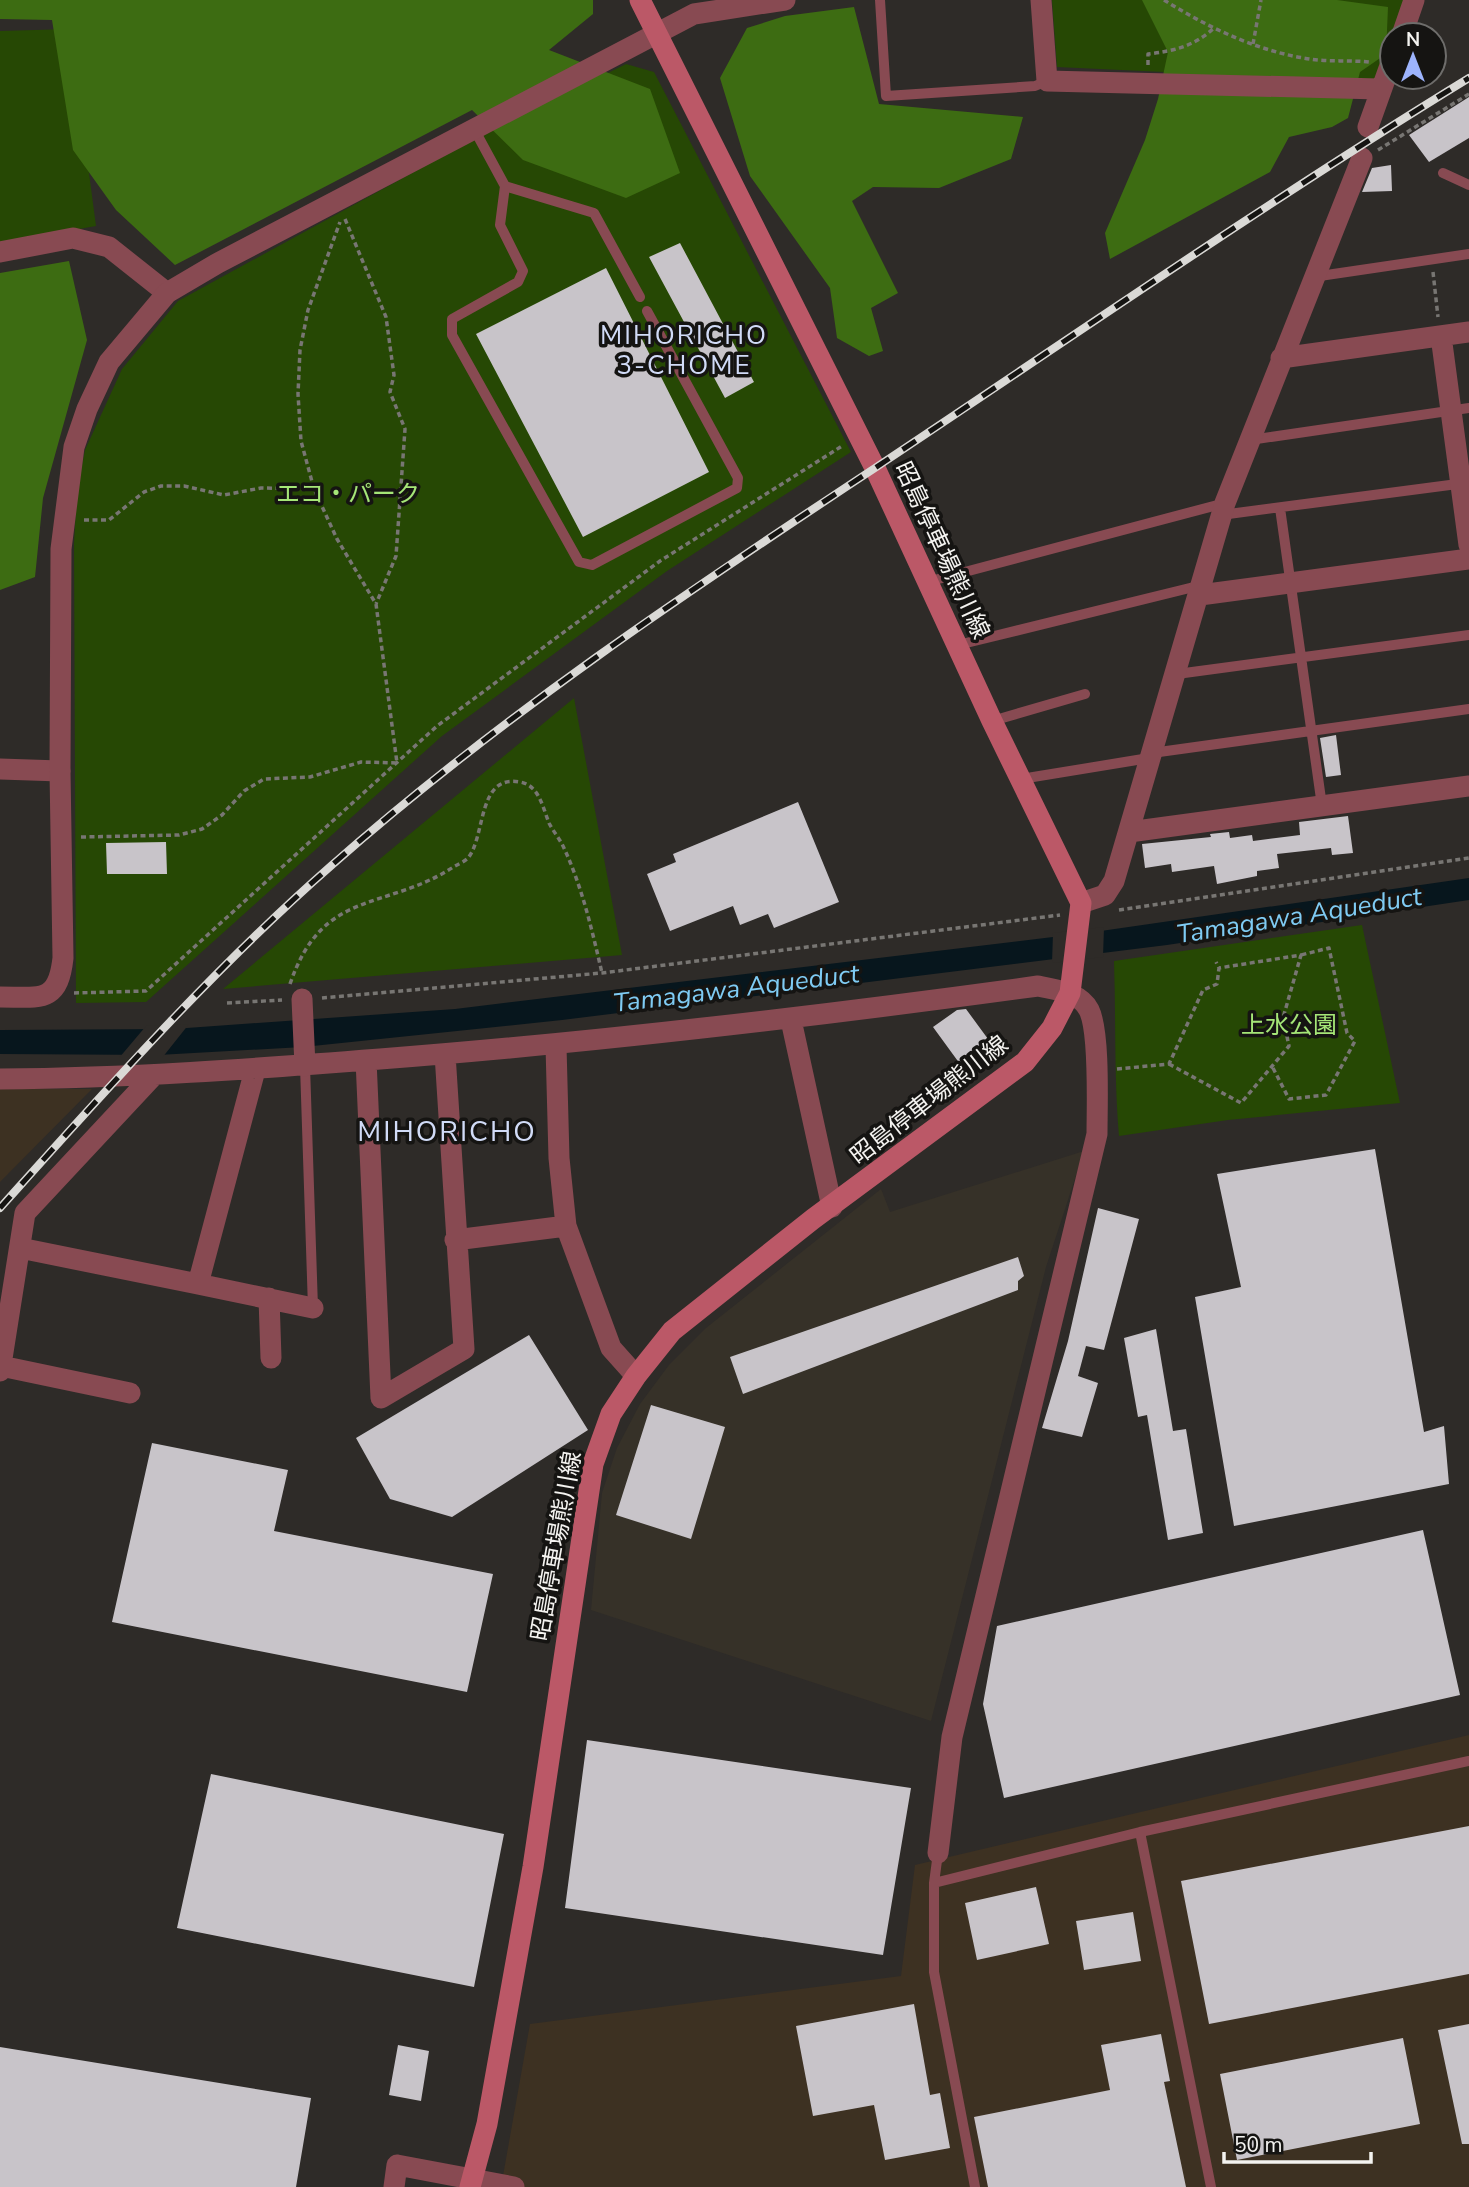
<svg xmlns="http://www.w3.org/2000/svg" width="1469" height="2187" font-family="'Nunito Sans','Noto Sans JP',sans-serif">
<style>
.industrial{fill:#3d3122}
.built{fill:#363128}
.green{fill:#264804}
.forest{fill:#3d6c12}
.water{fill:#07161d}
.pier{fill:#2e2b28}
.building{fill:#c8c4c9}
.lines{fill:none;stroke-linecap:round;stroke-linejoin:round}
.path{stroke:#787673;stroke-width:3.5;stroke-dasharray:5 3.5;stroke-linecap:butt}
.service{stroke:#884a52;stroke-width:10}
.minor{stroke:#884a52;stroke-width:21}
.tertiary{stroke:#884a52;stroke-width:21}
.secondary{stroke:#bb5867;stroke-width:21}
.rail-casing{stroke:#dad9d6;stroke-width:8}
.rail{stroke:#151412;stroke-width:5;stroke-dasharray:16;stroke-linecap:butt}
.labels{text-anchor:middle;stroke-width:7;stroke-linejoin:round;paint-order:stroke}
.park-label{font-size:24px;fill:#a5e677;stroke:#151412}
.street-label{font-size:24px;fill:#f4f3f0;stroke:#151412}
.neighbourhood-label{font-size:26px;letter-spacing:2px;fill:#d1dbf7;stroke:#151412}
.water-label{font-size:26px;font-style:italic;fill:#7fcbf3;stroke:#151412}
.quarter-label{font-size:28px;letter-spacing:2px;fill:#d1dbf7;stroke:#151412}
</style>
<rect width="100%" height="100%" fill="#2e2b28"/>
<!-- industrial -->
<path class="industrial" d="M0 1089H92L0 1182Z
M1469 1735V2187H501L530 2024 901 1976 915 1865Z"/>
<!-- built -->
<path class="built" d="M1084 1151 1046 1267 931 1721 591 1610 602 1493 617 1448 640 1404 669 1365 706 1328 881 1189 890 1212Z"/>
<!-- green -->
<path class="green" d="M1052 0H1405L1376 82 1057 67Z
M70 29 96 226 0 243V31Z
M626 64 654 72 851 452 667 571 442 736 146 1002 76 1003 74 544 77 491 85 450 122 369 178 301 467 143Z
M574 698 622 955 223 989Z
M1362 925 1400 1103 1228 1120 1119 1136C1114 1078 1116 1020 1114 961Z"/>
<!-- forest -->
<path class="forest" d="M0 0H593V14L549 50 650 89 680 173 626 198 523 160 472 110 175 265 116 210 73 150 52 20 0 19Z
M1142 0H1337L1388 7 1386 54 1360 72 1348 118 1332 127 1289 137 1270 172 1110 259 1105 233 1145 140 1158 99 1168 52Z
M854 7 879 104 1023 117 1011 159 939 188 873 187 852 201 898 293 871 308 883 351 869 356 837 338 830 288 750 176 720 78 747 28 785 16Z
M69 261 87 340 43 498 35 577 0 590V273Z"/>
<!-- water -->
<path class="water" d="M1469 878V900L1167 945 562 1020 303 1047 158 1055 0 1054V1030L173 1029 455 1009 1094 932Z"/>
<!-- pier -->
<path class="pier" d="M1104 927 1103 957 1052 963 1053 933Z
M189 1024 162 1058H119L146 1026Z"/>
<!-- building -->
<path class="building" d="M1469 97V138L1429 162 1409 135Z
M1391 165 1392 191 1362 192 1372 168Z
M680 243 754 382 725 398 649 257Z
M606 268 709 472 583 537 476 334Z
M1336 735 1341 775 1326 777 1320 738Z
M798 802 839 902 774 928 768 914 740 925 733 906 670 931 647 874 676 862 673 854Z
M1348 816 1353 853 1332 855 1331 848 1277 854 1279 868 1257 871V876L1217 884 1214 866 1172 872 1171 864 1145 868 1142 844 1211 837 1210 834 1229 832 1230 838 1252 835 1253 841 1300 835 1299 822Z
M166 842 167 874H107L106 843Z
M966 1009 999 1054 968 1075 933 1027 957 1010Z
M1375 1149 1424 1432 1444 1426 1449 1484 1234 1526 1195 1297 1241 1287 1217 1174Z
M1098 1208 1139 1219 1104 1350 1086 1346 1078 1376 1098 1383 1082 1437 1042 1428 1068 1341Z
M1018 1257 1024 1276 1018 1281V1290L743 1394 730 1357Z
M1156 1329 1173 1431 1186 1429 1203 1533 1168 1540 1147 1415 1138 1417 1124 1338Z
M529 1335 588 1430 452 1517 390 1499 356 1438Z
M651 1405 725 1427 691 1539 616 1515Z
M152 1443 288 1470 274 1531 493 1574 467 1692 112 1622Z
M1423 1530 1460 1695 1004 1798 983 1704 997 1626Z
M587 1740 911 1788 883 1955 565 1908Z
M211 1774 504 1834 474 1987 177 1928Z
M1469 1826V1974L1209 2024 1181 1881Z
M1036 1887 1049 1944 977 1960 965 1903Z
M1133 1912 1141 1961 1084 1970 1076 1921Z
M914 2004 930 2095 940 2093 950 2148 885 2160 874 2105 813 2116 796 2026Z
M1469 2024V2144H1462L1438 2030Z
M1161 2034 1170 2081 1164 2082 1186 2187H988L974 2117 1110 2090 1101 2045Z
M1403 2038 1420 2124 1237 2160 1220 2074Z
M398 2045 429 2051 421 2101 389 2095Z
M0 2047 311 2098 296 2187H0Z"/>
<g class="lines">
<!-- path -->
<path class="path" d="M1164 0C1207 27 1259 52 1310 59 1329 62 1350 60 1369 62
M1253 44 1261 0
M1148 65V54C1174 51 1195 46 1215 27
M1378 150 1469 94
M345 219 386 317 394 375 390 392 405 429 396 556 376 604
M1433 272 1438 317
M84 520H109L144 492 161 486H184L224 495 261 488 314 489
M81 837 179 835 202 829 222 815 244 791 264 779 310 777 361 762 397 763 376 604 337 539 314 489 301 441 298 394 300 350 308 310 340 222
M1119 910 1469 858
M290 984C323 887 385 912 455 866 459 864 465 861 468 858 486 836 477 774 520 782 539 785 543 808 549 823 553 831 559 838 563 846 582 886 592 930 602 973
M74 993 146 991 437 726 660 561 842 446
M322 998 602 973 1060 915
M227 1003 282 1000
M1169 1064 1241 1103 1289 1046 1283 1018 1301 955 1219 968
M1273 1068 1289 1099 1326 1095 1355 1041 1347 1033 1329 948 1301 955
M1117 1069 1169 1064 1203 990 1217 984 1219 968 1216 962"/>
<!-- service -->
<path class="service" d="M880 0 886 96 1035 86 1047 81
M473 127 505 186
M1443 173 1469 185
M1313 277 1469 254
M640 297 594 213 505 186 500 225 523 271 518 282 452 319V335L579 562 592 565 737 488 738 478 647 311
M1250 440 1469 408
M1280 508 1322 806
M1221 515 1465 483
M927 582 1225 503
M958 645 1202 585
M1177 674 1469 635
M992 721 1085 694
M1152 753 1469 709
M1021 779 1149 758
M305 1066 313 1308
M1140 1832 1211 2187
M938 1853 934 1883V1972L975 2187
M934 1883 1140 1832 1469 1761"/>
<!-- minor -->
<path class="minor" d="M1041 0 1047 81 1380 89
M1402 35 1414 0
M1368 127 1392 60
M0 252 73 238 109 247 167 293
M1441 336 1469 545
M1281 358 1469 332
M1200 595 1469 559
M0 769 60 771
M1129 832 1469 786
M1081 903 1105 895 1114 881 1225 503 1362 158
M302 999 305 1066
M791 1020 832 1207
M556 1046 559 1158 566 1226 611 1348 636 1376
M366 1060 381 1398 464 1349 445 1054
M0 1079C128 1078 253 1069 380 1059 601 1042 819 1016 1038 986 1055 990 1080 992 1089 1010 1100 1032 1097 1107 1097 1134L952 1737 938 1853
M455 1240 566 1226
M20 1248 198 1284 255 1070
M198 1284 313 1308
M269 1298 271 1358
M1 1366 130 1393
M0 1371 25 1213 152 1077"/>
<!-- tertiary -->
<path class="tertiary" d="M0 997C40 997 58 1004 63 958L60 771 61 549 74 447 87 409 109 362 167 293 218 263 694 14 785 0
M394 2187 397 2165 514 2187"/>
<!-- secondary -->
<path class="secondary" d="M470 2187 487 2124 533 1867 593 1464 611 1414 636 1376 672 1331 813 1219 1025 1062 1052 1028 1070 993 1081 903 992 721 875 468 640 0"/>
<!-- rail casing -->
<g class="rail-casing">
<path id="rail" d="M0 1208C106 1090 212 970 332 865 501 716 687 592 875 468 1072 337 1267 202 1469 78"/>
</g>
<!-- rail -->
<use href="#rail" class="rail"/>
</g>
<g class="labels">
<!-- park labels -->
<g class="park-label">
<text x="348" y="502">エコ・パーク</text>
<text x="1289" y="1033">上水公園</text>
</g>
<!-- street labels -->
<g class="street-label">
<text transform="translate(942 550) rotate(65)" y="8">昭島停車場熊川線</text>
<text transform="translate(929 1100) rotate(-38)" y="8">昭島停車場熊川線</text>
<text transform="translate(556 1546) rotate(-80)" y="8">昭島停車場熊川線</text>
</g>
<!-- neighbourhood labels -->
<g class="neighbourhood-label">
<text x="684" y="344">MIHORICHO<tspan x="684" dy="30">3-CHOME</tspan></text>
</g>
<!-- water labels -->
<g class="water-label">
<text transform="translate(1299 915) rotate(-9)" y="9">Tamagawa Aqueduct</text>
<text transform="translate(736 988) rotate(-7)" y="9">Tamagawa Aqueduct</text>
</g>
<!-- quarter labels -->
<g class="quarter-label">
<text x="447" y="1141">MIHORICHO</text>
</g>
</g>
<!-- north arrow -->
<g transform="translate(1413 56)"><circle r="33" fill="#151412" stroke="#6e6d6b" stroke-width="2"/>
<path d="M0-5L12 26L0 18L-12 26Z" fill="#9db4fd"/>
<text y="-10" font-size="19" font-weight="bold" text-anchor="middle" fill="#f4f3f0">N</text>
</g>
<!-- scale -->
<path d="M1224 2152v10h147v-10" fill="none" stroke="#f4f3f0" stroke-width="3.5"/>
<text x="1234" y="2152" font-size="21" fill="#f4f3f0" stroke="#151412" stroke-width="5" paint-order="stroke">50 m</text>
</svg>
